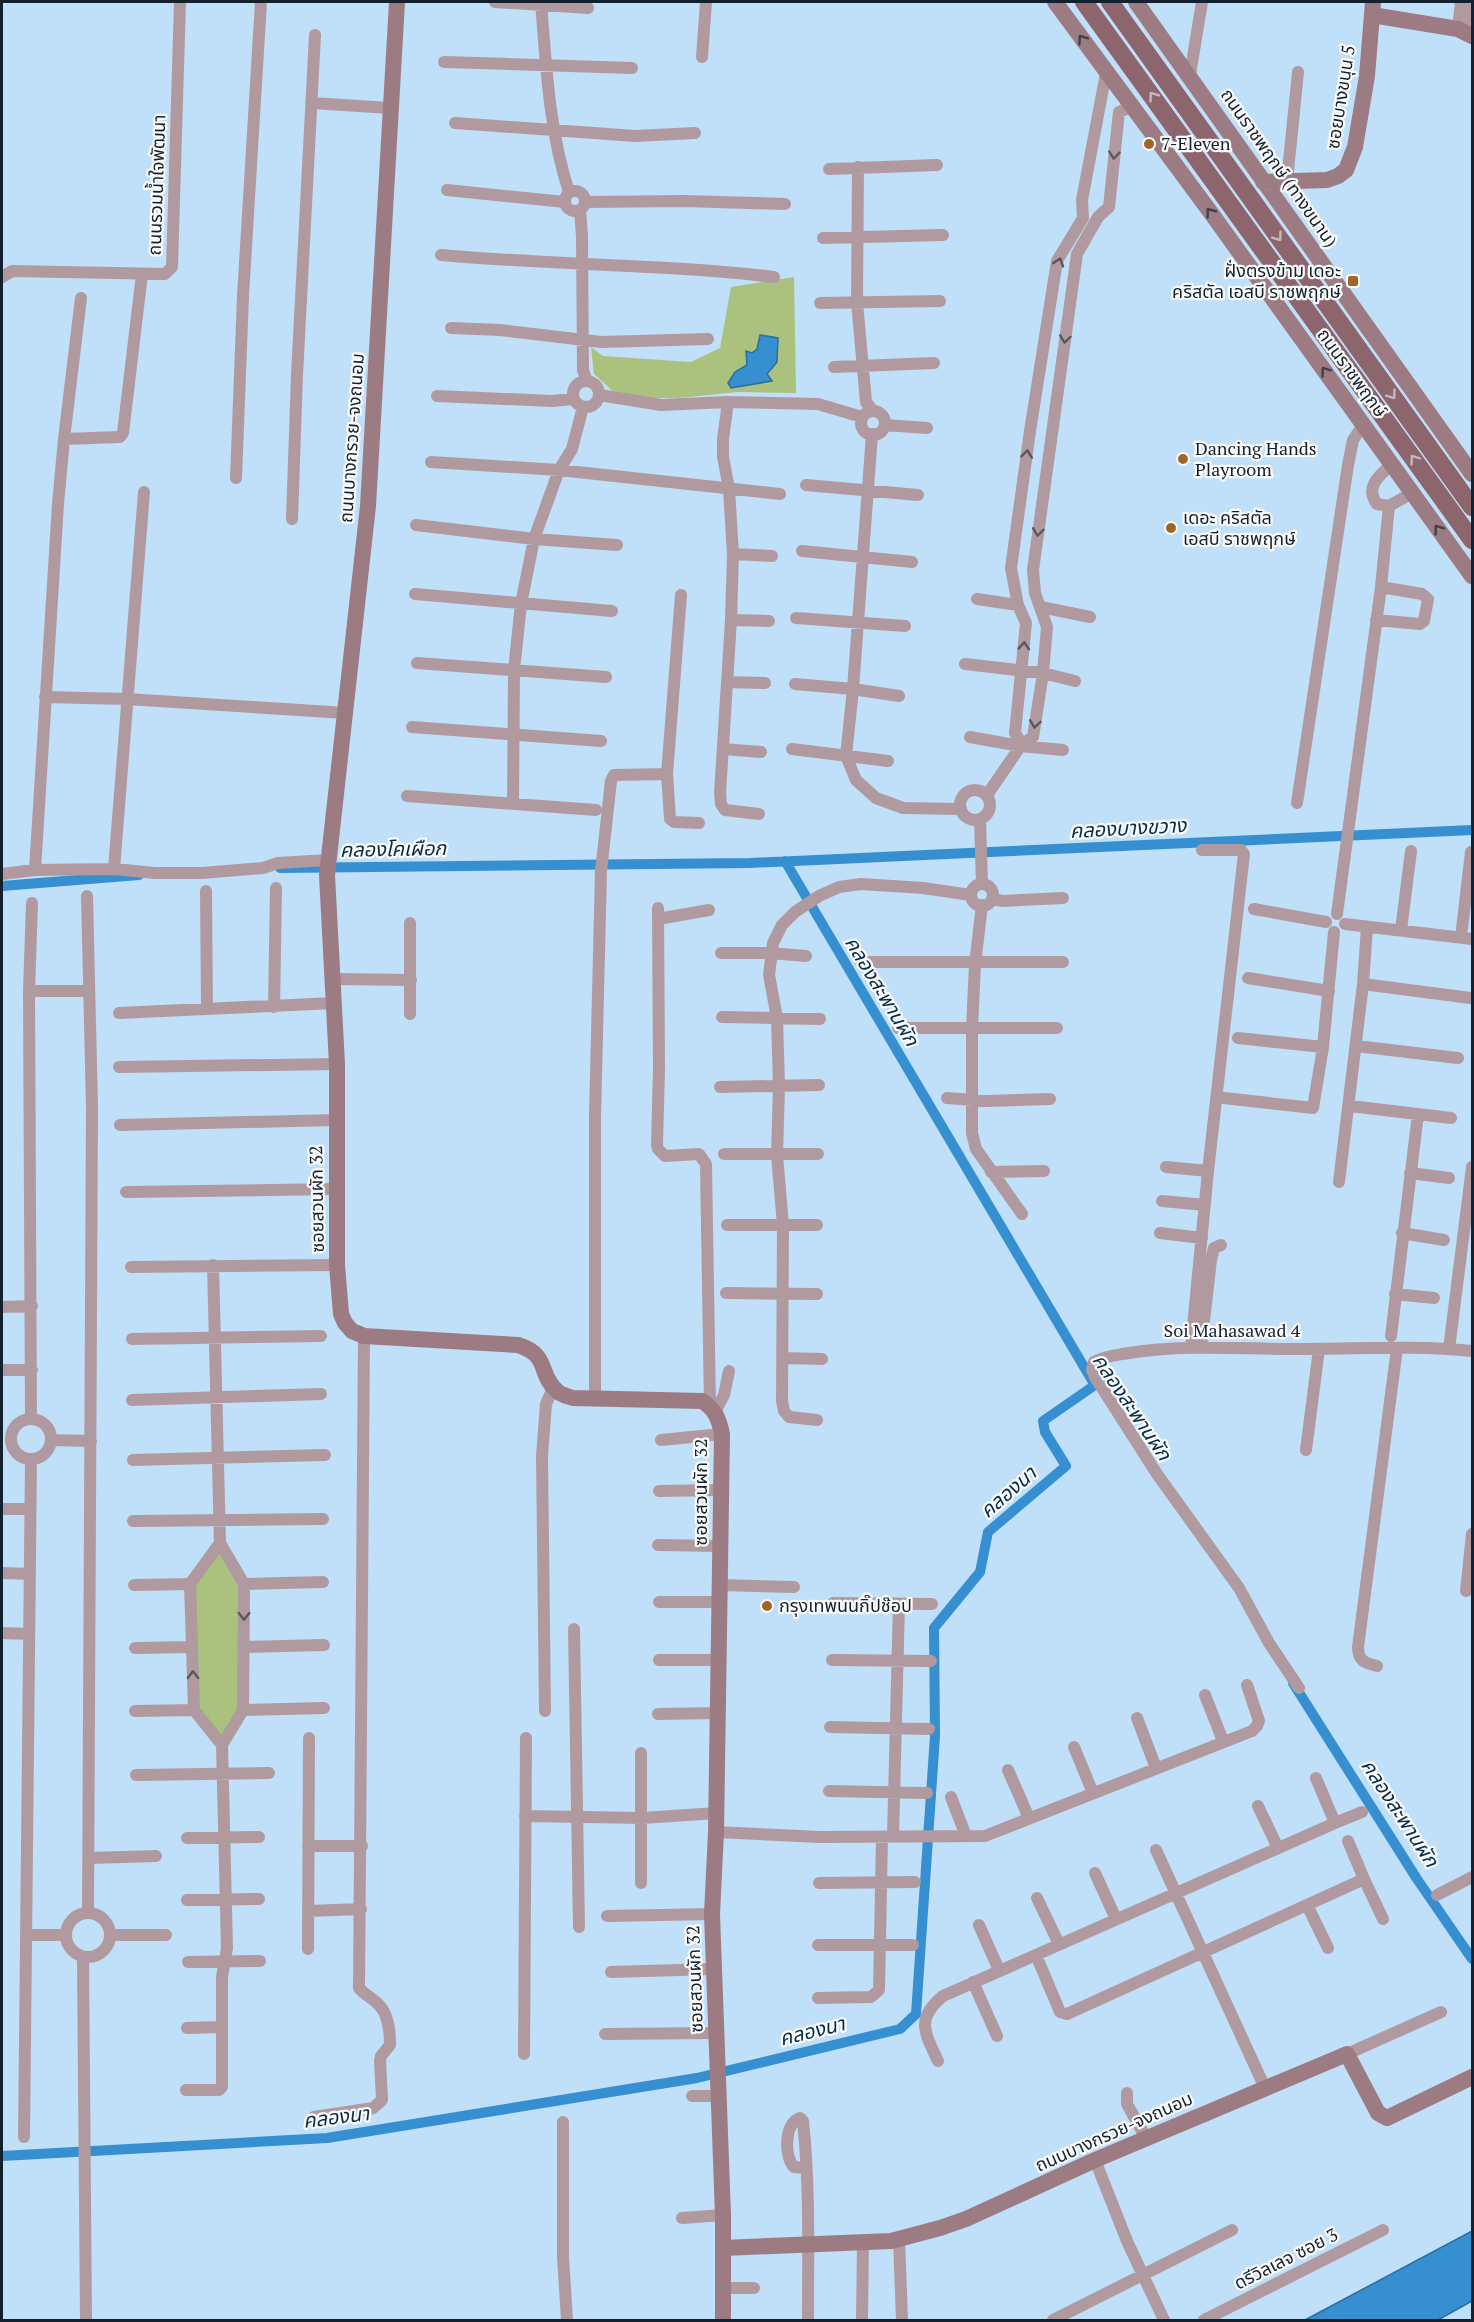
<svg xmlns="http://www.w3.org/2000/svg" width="1474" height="2322" font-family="'PT Serif','Noto Sans Thai',serif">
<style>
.green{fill:#aac27d}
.water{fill:#368fd0;stroke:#2b6e9f;stroke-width:1.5}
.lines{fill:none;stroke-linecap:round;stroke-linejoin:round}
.canal{stroke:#368fd0;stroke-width:10}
.street{stroke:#b19a9f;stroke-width:12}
.secondary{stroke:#9c7b82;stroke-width:16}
.primary{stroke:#8c656d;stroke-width:18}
.oneway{stroke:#42404b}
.oneway2{stroke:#c9b8bb}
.oneway3{stroke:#5a5760}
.poi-dot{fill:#a06626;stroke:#fbfbfb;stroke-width:2}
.labels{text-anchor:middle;stroke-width:4.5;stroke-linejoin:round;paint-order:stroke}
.street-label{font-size:18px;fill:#12212d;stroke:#fbfbfb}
.poi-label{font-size:18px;fill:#12212d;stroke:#fbfbfb;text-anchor:start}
.water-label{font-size:20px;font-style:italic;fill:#052b46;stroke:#fbfbfb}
</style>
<rect width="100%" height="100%" fill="#c0dff9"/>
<!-- green -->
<path class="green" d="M794 277 796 393 738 392 679 398H637L617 395 594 374 591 347 603 356 691 362 720 348 731 287Z
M220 1543 244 1584 243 1710 222 1745 194 1710 190 1584Z"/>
<!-- water -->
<path class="water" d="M760 335 778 338 777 362 767 374 772 381 731 388 728 383 735 372 747 365 746 351 752 353 757 349Z
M1472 2231V2301L1438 2320H1305Z"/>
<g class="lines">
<!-- canal -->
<path class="canal" d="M785 861 1093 1382
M280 868 750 863 1472 830
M2 886 139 875
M1293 1683 1417 1879 1472 1959
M2 2156 327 2138 697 2078 900 2029 916 2014 935 1736 934 1628 980 1572 988 1532 1066 1466 1045 1432 1043 1421 1095 1385"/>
<!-- street -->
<path class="street" d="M495 2 588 8
M541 2C546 65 549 131 569 192
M1458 29 1461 2
M1468 33 1472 2
M702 57 706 2
M444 62 632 68
M1190 75 1202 2
M312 103 390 108
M455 123 635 136 695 133
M858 167 857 302 866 402 873 411
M829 169 937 165
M1287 181 1298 72
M447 190 565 202
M565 201a10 10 0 1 1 20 0a10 10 0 1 1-20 0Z
M586 202 684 201 785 204
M580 210 582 236 583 370 587 381
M823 238 943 235
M441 255C551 265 663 264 774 277
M2 277 12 271 165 274 172 267 180 2
M820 303 940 301
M451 328 500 330 601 342 708 339
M834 367 934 363
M573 394a13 13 0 1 1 26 0a13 13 0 1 1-26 0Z
M599 395 661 405 728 402 818 404 862 417
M437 396 552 401 573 399
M728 402 723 439V457L729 489 733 554 731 620 720 793 721 804 725 810 759 814
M861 423a12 12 0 1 1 24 0a12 12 0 1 1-24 0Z
M885 425 927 428
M872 434 853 689 846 756 856 780 876 798 903 808 961 809
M64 439 120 437 123 433 142 274
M431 462 559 470 780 494
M1392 464C1380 475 1364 487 1377 504L1389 506 1412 493
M236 478 243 296 261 2
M806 485 918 495
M292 519 297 375 315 35
M416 525 534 539 617 545
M802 551 912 562
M733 554 772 556
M415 594 612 611
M977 599 1018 605
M1041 607 1090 617
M796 618 905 626
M731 620 769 621
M1376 620 1420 624 1424 621 1428 599 1422 594 1381 587
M417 663 606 677
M965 664 1043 673 1075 681
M727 682 765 683
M795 684 853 689 899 696
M45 697 127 699 346 713
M412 727 601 741
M970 737 1020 746 1063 750
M1022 744 1015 733 1026 623 1018 605 1011 568 1030 431 1057 261 1083 218 1082 200 1106 73
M723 749 761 752
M792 749 888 761
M667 774 670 819 674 822 699 823
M960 805a15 15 0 1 1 30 0a15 15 0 1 1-30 0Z
M987 795 1022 744 1033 737 1043 673 1047 627 1035 593 1033 570 1077 254 1098 217 1109 207 1119 112 1131 107
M407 796 596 810
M1297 803 1348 465 1353 440 1363 425
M513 804 514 670 521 604 534 539 559 470 572 449 583 407
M980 819 982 884
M1202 850H1241L1244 854 1208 1171
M114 869 144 492
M35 870 58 504 64 439 81 298
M2 874 35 870 114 869 155 873H202L263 868 278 863 328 860
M971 895a11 11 0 1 1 22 0a11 11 0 1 1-22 0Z
M206 891 207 1009
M87 896 92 1107 88 1913
M992 899 1003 901 1063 898
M982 905 975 964 972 1029V1133L976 1149 1022 1214
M658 908 659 1069 657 1145 658 1149 665 1156 699 1154 706 1164 710 1406
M1254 909 1326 922
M1337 914 1381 587 1389 506
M658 919 709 910
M410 923V1014
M1345 924 1472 939
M1401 930 1411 851
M1461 937 1471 852
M721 953H770L806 956
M861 962H1063
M1248 978 1329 991
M334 979 411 980
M1363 984 1470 998
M29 991H89
M274 1007 276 888
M119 1013 334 1003
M722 1017 820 1019
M898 1028H1057
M1238 1038 1323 1047
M1356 1046 1458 1058
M119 1067 337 1064
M720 1087 819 1085
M947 1098 987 1101 1050 1099
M1224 1098 1313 1108 1323 1047 1334 932
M1350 1106 1451 1118
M120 1125 335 1120
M724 1154H818
M1166 1167 1208 1171 1191 1347
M991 1172 1044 1171
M1410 1173 1449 1178
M1339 1182 1363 984 1367 927
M126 1192 338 1189
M1162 1201 1205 1205
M727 1225H817
M1160 1233 1202 1238
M1402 1233 1444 1240
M131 1267 337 1265
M726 1293 817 1294
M1395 1294 1434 1298
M2 1307 32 1306
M1391 1336 1418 1114
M132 1339 321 1336
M1201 1347 1211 1260 1214 1248 1221 1245
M1449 1349 1472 1167
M784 1358 822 1359
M2 1370H32
M595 1399V1117L601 871 611 781 614 775 667 774 681 595
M132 1400 321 1394
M715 1412 724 1395 729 1371
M11 1439a20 20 0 1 1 40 0a20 20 0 1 1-40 0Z
M31 1419 29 991 32 903
M817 1420 789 1417 784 1411 782 1401 783 1225 777 1155 779 1087 777 1018 769 975 773 943 782 925 795 912 819 896 839 887 861 884 923 888 971 895
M51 1440 91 1441
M661 1440 722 1434
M1306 1450 1319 1349
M133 1460 325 1455
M659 1491 721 1490
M2 1509H30
M133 1521 323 1519
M220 1543 190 1584 194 1710 222 1745
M658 1545 720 1546
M2 1573 30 1574
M244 1584 323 1582
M134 1585 190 1584
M720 1585 794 1587
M1466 1591 1472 1534
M659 1602H720
M833 1603 932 1604
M574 1629 579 1927
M2 1633 29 1634
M243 1647 324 1645
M135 1648 192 1647
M659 1660H719
M832 1660 931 1661
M1377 1666C1365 1663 1358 1661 1358 1647L1397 1348
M1299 1688 1269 1643 1239 1588 1157 1474 1095 1377 1092 1370 1094 1362C1104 1356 1118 1355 1129 1353 1186 1344 1241 1349 1298 1349 1356 1349 1415 1345 1472 1351
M1205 1695 1223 1741
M243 1710 324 1708
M135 1711 194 1710
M545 1711 542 1456 546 1404 553 1388
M658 1714 718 1713
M1137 1718 1156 1768
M830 1727 929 1729
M1074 1747 1093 1793
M1008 1770 1029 1818
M136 1775 269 1773
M829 1791 927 1793
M951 1797 966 1836
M1258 1806 1278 1848
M525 1816 642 1818 717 1813
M1335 1823 1362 1812
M716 1832 820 1837 985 1836 1252 1731 1257 1726 1259 1721 1247 1685
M893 1836 899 1604
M187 1838 259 1837
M1348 1841 1364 1879
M308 1846H362
M1156 1850 1265 2088
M90 1858 156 1856
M1095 1873 1116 1919
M641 1883V1753
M819 1883 915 1882
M1437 1895 1472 1877
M1037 1898 1059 1944
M187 1900 259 1899
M1307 1905 1328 1948
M308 1911 361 1909
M66 1935a22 22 0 1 1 44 0a22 22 0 1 1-44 0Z
M607 1916 712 1914
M979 1925 999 1970
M26 1935H66
M111 1935H166
M818 1945H913
M308 1949 309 1738
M1036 1955 1060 2012 1067 2014 1364 1879 1383 1919
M83 1958 86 2320
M188 1962 260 1961
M611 1972 713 1969
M973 1982 997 2036
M818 1998 871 1997 879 1990 882 1837
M187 2028 222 2027
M605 2034 715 2033
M524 2054 526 1738
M1347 2054 1441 2012
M938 2061C925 2033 915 2019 943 1996L1335 1823 1316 1778
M186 2090H219L222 2087V1977L227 1948 222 1745 243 1710 244 1584 220 1543 213 1265
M1127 2093V2104L1146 2138
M692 2096H719
M314 2117 373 2108 382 2100 380 2061 381 2056 390 2045C390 2032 388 2013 378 2004 372 1998 365 1995 359 1988L364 1336
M563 2122V2257L567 2320
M24 2137 31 1460
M1095 2160 1127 2241 1164 2320
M806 2168 794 2167C784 2157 784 2123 800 2118L803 2121C810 2187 808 2254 808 2320
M682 2218 723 2215
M899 2239 902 2320
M723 2288H754
M862 2320 863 2242
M1053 2320 1232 2230
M1204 2320 1383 2230"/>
<!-- secondary -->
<path class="secondary" d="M397 2 368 506 327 875 337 1064V1265L341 1314 345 1323 352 1331 364 1336 518 1345C550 1355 538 1374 556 1390 560 1395 567 1396 573 1398L702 1401C715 1409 719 1419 722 1434L716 1832 712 1914 723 2215V2320
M1055 2 1214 217 1472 576
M1136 2 1472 474
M1372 15 1458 29 1472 36
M1263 182 1327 180 1338 176 1346 170 1355 147 1367 76 1373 2
M723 2248 891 2241 940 2228 966 2219 1095 2160 1347 2054 1378 2113 1387 2118 1472 2077"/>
<!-- primary -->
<path class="primary" d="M1084 2 1472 540
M1110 2 1472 507"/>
</g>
<!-- one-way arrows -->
<defs><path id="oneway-chevron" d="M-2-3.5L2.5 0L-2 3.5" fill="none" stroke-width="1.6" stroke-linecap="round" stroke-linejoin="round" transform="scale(1.5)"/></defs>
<g class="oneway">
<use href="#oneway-chevron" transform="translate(1082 39) rotate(-125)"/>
<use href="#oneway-chevron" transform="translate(1210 212) rotate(-127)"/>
<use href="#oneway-chevron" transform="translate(1325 371) rotate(-126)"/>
<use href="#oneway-chevron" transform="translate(1438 529) rotate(-126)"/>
</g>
<g class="oneway2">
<use href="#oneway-chevron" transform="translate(1153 96) rotate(-126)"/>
<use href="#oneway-chevron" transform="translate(1278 237) rotate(54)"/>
<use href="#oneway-chevron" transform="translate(1392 395) rotate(54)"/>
<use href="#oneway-chevron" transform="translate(1414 459) rotate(-126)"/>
</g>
<g class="oneway3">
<use href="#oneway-chevron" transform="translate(1114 155) rotate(96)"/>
<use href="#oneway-chevron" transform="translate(1059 262) rotate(-72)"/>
<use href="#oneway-chevron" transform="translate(1065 339) rotate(98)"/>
<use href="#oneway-chevron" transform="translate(1027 454) rotate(-83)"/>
<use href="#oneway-chevron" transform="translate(1038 532) rotate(97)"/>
<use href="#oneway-chevron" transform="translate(1024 646) rotate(-86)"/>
<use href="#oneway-chevron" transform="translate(1035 724) rotate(98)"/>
<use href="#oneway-chevron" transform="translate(244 1616) rotate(91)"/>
<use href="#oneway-chevron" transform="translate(193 1675) rotate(-91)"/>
</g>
<!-- markers -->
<g class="poi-dot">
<circle cx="1149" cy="144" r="6"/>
<rect x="1347" y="275" width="12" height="12" rx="3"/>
<circle cx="1183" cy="459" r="6"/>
<circle cx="1171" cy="528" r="6"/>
<circle cx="767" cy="1606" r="6"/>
</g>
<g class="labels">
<!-- street labels -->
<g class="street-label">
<text transform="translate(1341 97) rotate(-81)" y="6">ซอยบางขนุน 5</text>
<text transform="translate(1279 168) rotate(55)" y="6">ถนนราชพฤกษ์ (ทางขนาน)</text>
<text transform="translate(157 185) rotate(-88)" y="6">ถนนรวมน้ำใจพัฒนา</text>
<text transform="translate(1352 373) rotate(54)" y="6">ถนนราชพฤกษ์</text>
<text transform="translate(352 438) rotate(-86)" y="6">ถนนบางกรวย-จงถนอม</text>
<text transform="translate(317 1199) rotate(-91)" y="6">ซอยสวนผัก 32</text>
<text x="1232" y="1337">Soi Mahasawad 4</text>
<text transform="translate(701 1492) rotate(-90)" y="6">ซอยสวนผัก 32</text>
<text transform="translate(695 1979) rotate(-92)" y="6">ซอยสวนผัก 32</text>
<text transform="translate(1114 2132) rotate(-24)" y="6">ถนนบางกรวย-จงถนอม</text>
<text transform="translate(1286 2259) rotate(-27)" y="6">ดรีวิลเลจ ซอย 3</text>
</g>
<!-- poi labels -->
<g class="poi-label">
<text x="1161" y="150">7-Eleven</text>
<text x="1341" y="277" text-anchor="end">ฝั่งตรงข้าม เดอะ<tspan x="1341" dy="21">คริสตัล เอสบี ราชพฤกษ์</tspan></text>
<text x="1195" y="455">Dancing Hands<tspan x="1195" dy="21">Playroom</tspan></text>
<text x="1183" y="524">เดอะ คริสตัล<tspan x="1183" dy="21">เอสบี ราชพฤกษ์</tspan></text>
<text x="779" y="1612">กรุงเทพนนกิ๊ปช๊อป</text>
</g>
<!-- water labels -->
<g class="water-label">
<text transform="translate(1128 828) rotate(-3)" y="7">คลองบางขวาง</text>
<text transform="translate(393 849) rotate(-1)" y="7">คลองโคเผือก</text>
<text transform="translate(882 991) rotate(59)" y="7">คลองสะพานผัก</text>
<text transform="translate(1132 1407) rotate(56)" y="7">คลองสะพานผัก</text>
<text transform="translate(1008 1492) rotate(-41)" y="7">คลองนา</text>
<text transform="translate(1400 1813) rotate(57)" y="7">คลองสะพานผัก</text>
<text transform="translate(812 2031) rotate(-14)" y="7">คลองนา</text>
<text transform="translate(336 2117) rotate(-7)" y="7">คลองนา</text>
</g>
</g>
<!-- border -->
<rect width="1474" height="2322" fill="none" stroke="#12212d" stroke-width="6"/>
</svg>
